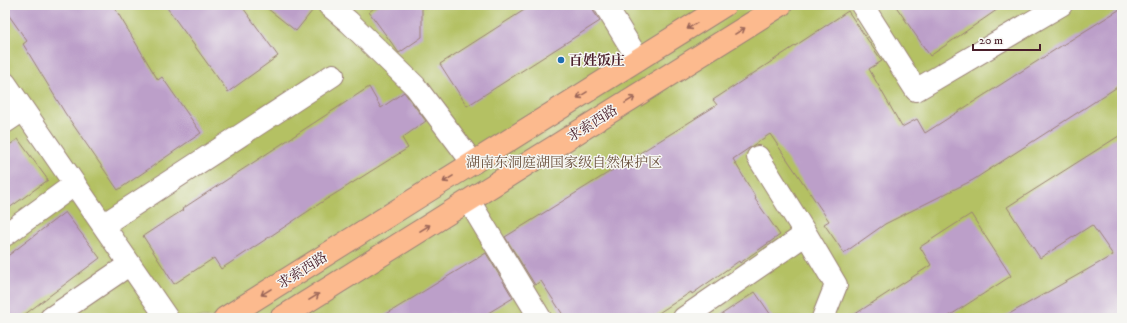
<svg xmlns="http://www.w3.org/2000/svg" width="1127" height="323" font-family="'IM FELL DW Pica','Noto Serif SC',serif">
<style>
.green{fill:#b4c163;stroke:#7f7047}
.building{fill:#bc9fc9}
.lines{fill:none;stroke-linecap:round;stroke-linejoin:round}
.minor-casing{stroke:#9a8075;stroke-width:24}
.major-casing{stroke:#9a8075;stroke-width:24}
.minor{stroke:#fff;stroke-width:22}
.major{stroke:#fcba8e;stroke-width:22}
.oneway{stroke:#9a6558}
.poi-dot{fill:#1f6fb2;stroke:#f6f6f2;stroke-width:1.5}
.labels{text-anchor:middle;stroke-width:3;stroke-linejoin:round;paint-order:stroke}
.poi-label{font-size:14px;font-weight:bold;fill:#4a1f2b;stroke:#f6f6f2;text-anchor:start}
.street-label{font-size:14px;fill:#4a1f2b;stroke:#f6f6f2}
.park-label{font-size:14px;fill:#6a503c;stroke:#f6f6f2}
</style>
<rect width="100%" height="100%" fill="#f6f6f2"/>
<filter id="ink" filterUnits="userSpaceOnUse"><feTurbulence type="fractalNoise" baseFrequency=".025" numOctaves="2"/><feDisplacementMap in="SourceGraphic" scale="8" xChannelSelector="R" yChannelSelector="G"/><feConvolveMatrix kernelMatrix="1 2 1 2 8 2 1 2 1" color-interpolation-filters="sRGB"/></filter>
<filter id="wash" filterUnits="userSpaceOnUse"><feTurbulence type="fractalNoise" baseFrequency=".012" numOctaves="4" result="noise"/><feDisplacementMap in="SourceGraphic" scale="16" xChannelSelector="R" yChannelSelector="G"/><feGaussianBlur stdDeviation="0.9" result="paint"/><feColorMatrix in="noise" values="0 0 0 0 0 0 0 0 0 0 0 0 0 0 0 0 0 1.4 0 .05"/><feComposite in="paint" operator="in"/></filter>
<g filter="url(#wash)">
<rect width="100%" height="100%" fill="#ebe0bf"/>
<!-- green -->
<path class="green" d="M5 5H1122V318H5Z"/>
<g id="blocks">
<!-- building -->
<path class="building" d="M5 5H113L158 80 162 77 201 133 118 190 65 113 23 44 27 41 5 10Z
M165 5H241L278 56 228 92Z
M263 5H317L296 31Z
M378 5H422V37L399 53 369 12Z
M532 5H593L594 12 600 21 467 106 440 64Z
M895 5H1004L930 56Z
M1122 8V84L973 180 885 224 844 253 824 224 829 221 770 134 733 159 756 198 755 199 780 235 740 263 739 261 692 294 691 292 651 318H565L541 281 535 285 505 237 717 105 713 100 848 11 882 61 869 69 902 127 917 119 925 133 1061 46Z
M369 87 381 108 404 92 426 121 402 138 408 148 322 202 221 269 214 258 174 284 143 236 183 210 182 209Z
M1122 134V318H1002L1113 255 1092 225 1040 258 1007 207Z
M18 139 48 180 5 211V148Z
M65 212 100 258 20 318H5V258Z
M971 214 1011 276 946 318H849L931 265 920 247Z
M486 253 513 298 480 318H380Z
M755 292 773 318H716Z"/>
</g>
</g>
<g filter="url(#ink)">
<use href="#blocks" fill-opacity="0" stroke="#9a8075" stroke-width="1"/>
<g class="lines">
<!-- minor casing -->
<g class="minor-casing">
<path id="minor" d="M329 5 349 22 415 86 473 163
M605 5 638 59
M862 5 916 90 1061 5
M5 83 167 318
M5 122 23 110
M758 157 806 234 836 285 823 318
M469 201 540 318
M103 225 333 75
M5 235 75 184
M51 318 130 264
M684 318 806 234"/>
</g>
<!-- major casing -->
<g class="major-casing">
<path id="major" d="M225 318 725 5
M281 318 781 5"/>
</g>
<!-- minor -->
<use href="#minor" class="minor"/>
<!-- major -->
<use href="#major" class="major"/>
</g>
<!-- one-way arrows -->
<defs><path id="oneway-shaft" d="M-6 0H5M1.5-3L5.5 0L1.5 3" fill="none" stroke-width="1.6" stroke-linecap="round" stroke-linejoin="round"/></defs>
<g class="oneway">
<use href="#oneway-shaft" transform="translate(692 26) rotate(148)"/>
<use href="#oneway-shaft" transform="translate(740 31) rotate(-32)"/>
<use href="#oneway-shaft" transform="translate(582 95) rotate(148)"/>
<use href="#oneway-shaft" transform="translate(630 100) rotate(-32)"/>
<use href="#oneway-shaft" transform="translate(448 179) rotate(148)"/>
<use href="#oneway-shaft" transform="translate(425 228) rotate(-32)"/>
<use href="#oneway-shaft" transform="translate(266 292) rotate(148)"/>
<use href="#oneway-shaft" transform="translate(314 297) rotate(-32)"/>
</g>
</g>
<!-- markers -->
<circle class="poi-dot" cx="561" cy="60" r="4"/>
<g class="labels">
<!-- poi labels -->
<g class="poi-label">
<text x="569" y="65">百姓饭庄</text>
</g>
<!-- street labels -->
<g class="street-label">
<text transform="translate(592 123) rotate(-32)" y="5">求索西路</text>
<text transform="translate(302 270) rotate(-32)" y="5">求索西路</text>
</g>
<!-- park labels -->
<g class="park-label">
<text x="564" y="167">湖南东洞庭湖国家级自然保护区</text>
</g>
</g>
<!-- margin -->
<rect width="1127" height="323" fill="none" stroke="#f6f6f2" stroke-width="20"/>
<!-- scale -->
<path d="M973 44v6h67v-6" fill="none" stroke="#4a1f2b" stroke-width="2"/>
<text x="979" y="44" font-size="12" fill="#4a1f2b" stroke="#f6f6f2" stroke-width="3" paint-order="stroke">20 m</text>
</svg>
